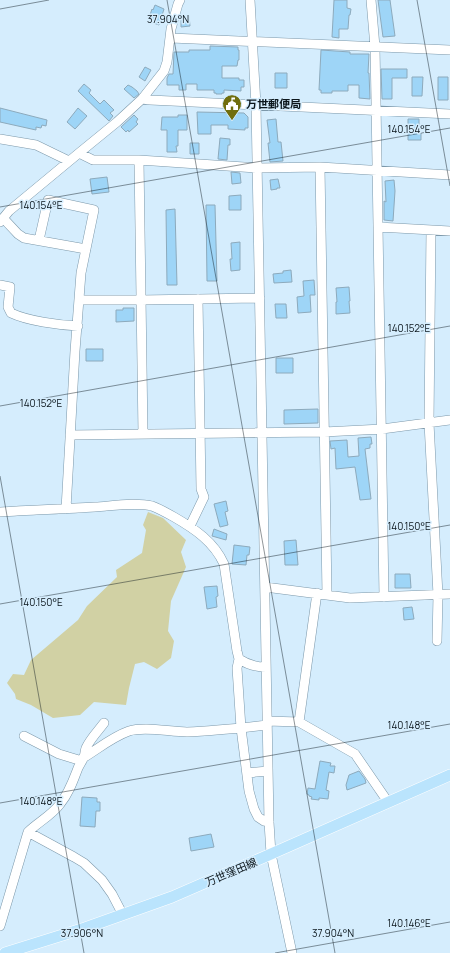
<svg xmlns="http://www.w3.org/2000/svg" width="450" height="953" font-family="Manrope,'Noto Sans JP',sans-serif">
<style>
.green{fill:#d1d1a4}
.building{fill:#9ed5f7;stroke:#8daabc}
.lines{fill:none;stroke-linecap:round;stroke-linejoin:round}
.minor-casing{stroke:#7c98aa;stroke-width:10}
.major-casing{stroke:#fff;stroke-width:12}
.minor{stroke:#fff;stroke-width:9}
.major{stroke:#bae4fd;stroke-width:11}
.ticks{fill:none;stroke:#0b161c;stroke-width:1;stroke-opacity:0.45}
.labels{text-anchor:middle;stroke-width:3;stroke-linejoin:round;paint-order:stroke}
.poi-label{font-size:11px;font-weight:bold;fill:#0b161c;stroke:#d5edfd;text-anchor:start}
.street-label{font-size:11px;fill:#0b161c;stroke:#d5edfd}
.ticks-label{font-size:10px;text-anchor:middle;fill:#0b161c;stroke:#d5edfd;stroke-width:3;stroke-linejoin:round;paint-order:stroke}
</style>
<rect width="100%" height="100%" fill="#d5edfd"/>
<!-- green -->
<path class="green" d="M148 512 163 518 186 540 181 552 186 567 171 601 168 631 174 641 171 658 157 669 144 662 135 664 129 688 126 705 94 702 80 715 53 718 31 705 16 699 15 694 7 683 13 674 24 675 31 660 78 620 87 606 117 577 116 570 142 553 146 530 143 525Z"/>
<!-- building -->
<path class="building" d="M334 0H347V8L351 9 350 15H349L348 29H339V38L332 37Z
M378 0H390L395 36 383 37Z
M155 5 164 9 159 25 148 21 152 9 153 10Z
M189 16 190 26 181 27V17Z
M210 46 238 47V50H239V60H238L237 66H222V78H239V80H244V87H241V91L224 90V93H222V94H216V93H214V90H197V84H186V90H179V85H167V78L169 74H173L174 52H189V50H210Z
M321 50 350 52V54H369L368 73H369L370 99 359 98V85H348V91H332V93H321V90H319Z
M145 67 151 70 145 81 139 77Z
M381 69H407V78H392V99H382Z
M275 73H287V88H275Z
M412 77H423L422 96H412Z
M438 77H448V100H438Z
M84 84 91 90 89 93 100 104 104 100 114 110 110 113 113 116 109 121 78 91Z
M128 85 132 87 137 91 139 94 134 98 124 89Z
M0 108 47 120 46 126 42 125 41 128 36 127V130L0 122Z
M78 108 87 116 75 129 67 122Z
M197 112 244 113 248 117V128H245V130L228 129V125H211V134H198Z
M134 115 138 119 136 122 138 124 129 132 128 130 126 132 121 127Z
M178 115H187V130H178V146H176L177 152H167V130H161L162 117H178Z
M276 119 278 142H281L283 161 270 162 268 143H270L267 120Z
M408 119H419V133H421V140H408Z
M220 138 230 139V145H228L227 160 218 159Z
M190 143H199V154H190Z
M231 172 240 173 241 183 232 184Z
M107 177 109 192 92 194 90 179Z
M278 179 280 188H277V189L271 190 270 180Z
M394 180 395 191 393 221 384 220V201L386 202 385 181Z
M241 195V210H229V196Z
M206 205H215L217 281H207Z
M175 209 177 285H167L166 210Z
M240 242V270L231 271 230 259H232L231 243Z
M291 270 292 282 274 283 273 274 283 273V271Z
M314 280 315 295H310L311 312 298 313 297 297 304 296 303 281Z
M349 287 350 301H349L350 313 336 314V302H337L336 288Z
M275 304H286L287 318H276Z
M123 308H134V321L116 322V310H123Z
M86 349H103V361H86Z
M276 358H293V373H276Z
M318 409V423L284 424V410Z
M371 437 372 444H370V448L365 449 371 499 360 500 355 467 336 469 335 448 331 449 330 441 347 440 348 457 359 456 358 438Z
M226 501 228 511 225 512 228 525 220 527 214 504Z
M214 529 227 534 226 540 212 536Z
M296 540 298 565H285L284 541Z
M234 545 250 547 249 555H247L246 565 232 564Z
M395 574H410L411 588H395Z
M217 586 218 596 216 597 217 607 207 609 204 587Z
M412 607 414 619 404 620 403 608Z
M320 761 331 763 330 766H335L334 773 329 772 326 790 329 791 328 799 319 798V800L311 799 312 797 309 796V795L307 794 308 788 315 789Z
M359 771 365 779 366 783 347 790 346 785 349 775Z
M82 797 97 798V802H100V811H96L95 827 80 826Z
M211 834 214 847 191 851 189 838Z"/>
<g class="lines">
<!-- minor casing -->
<g class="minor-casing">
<path id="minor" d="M250 0 256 105 269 822 271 854 292 953
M371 0 375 47 376 102 384 597
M171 38 450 50
M142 99 150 100 450 114
M0 139 36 145 69 161
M79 153 93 160H139L258 168 320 167 450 175
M139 160 143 434
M320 167 327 595
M3 218 18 234 24 238 86 249
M0 222 9 211 79 153 117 122 142 99 164 71 167 62 171 29 178 4 180 0
M378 227 450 231
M431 230 429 423 438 595 437 641
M39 240 48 200 94 210 81 273 75 351 66 509
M0 285 10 287 8 307 11 313C28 321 58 325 78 326
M80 300H141L260 298
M70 435 324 432 382 429 450 420
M0 512C32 510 63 509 95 507 112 506 135 502 152 506 160 509 167 513 174 517 195 529 214 542 224 564L237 651 239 659 237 668 241 728 249 791 254 809 258 817 264 821 269 822
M190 526 204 497 201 489 198 299
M265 587 350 598 450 594
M239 659C248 665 256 667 266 667
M267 721 299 722 355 754 388 802
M299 722 317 593
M24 736 59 754 82 761
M83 758C98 749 112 737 129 731 145 726 170 732 187 732 214 731 241 728 267 725
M247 773 268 771
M28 832 74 857 84 863 102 880 112 894 123 915
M0 926 28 832C38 822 51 816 60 804 69 793 73 781 78 768 80 764 82 761 84 757 85 754 85 751 86 748 90 739 98 731 104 723"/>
</g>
<!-- major casing -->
<g class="major-casing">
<path id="major" d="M5 953 85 928 172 897 271 854 450 775"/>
</g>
<!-- minor -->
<use href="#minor" class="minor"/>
<!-- major -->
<use href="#major" class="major"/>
</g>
<!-- ticks -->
<path class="ticks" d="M167 0 335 953M417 0 450 186M0 9 49 0M0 207 450 128M0 406 450 326M0 476 84 953M0 604 450 525M0 803 450 724M275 953 450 922"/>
<!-- icons -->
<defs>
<g id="civic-pin" transform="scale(1)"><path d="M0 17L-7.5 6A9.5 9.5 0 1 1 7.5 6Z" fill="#706e0e" stroke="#d5edfd"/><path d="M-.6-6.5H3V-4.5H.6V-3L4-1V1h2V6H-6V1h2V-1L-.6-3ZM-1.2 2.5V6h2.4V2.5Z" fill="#fff"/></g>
</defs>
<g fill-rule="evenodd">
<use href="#civic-pin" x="232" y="104"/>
</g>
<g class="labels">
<!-- poi labels -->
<g class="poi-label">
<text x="246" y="108">万世郵便局</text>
</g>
<!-- street labels -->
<g class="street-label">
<text transform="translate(231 872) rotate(-23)" y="4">万世窪田線</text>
</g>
</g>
<g class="ticks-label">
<text x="168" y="23">37.904°N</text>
<text x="409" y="133">140.154°E</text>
<text x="41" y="209">140.154°E</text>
<text x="409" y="332">140.152°E</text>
<text x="41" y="407">140.152°E</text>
<text x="409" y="530">140.150°E</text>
<text x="41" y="606">140.150°E</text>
<text x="409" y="729">140.148°E</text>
<text x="41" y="805">140.148°E</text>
<text x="409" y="927">140.146°E</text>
<text x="82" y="937">37.906°N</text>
<text x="333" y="937">37.904°N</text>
</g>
</svg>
